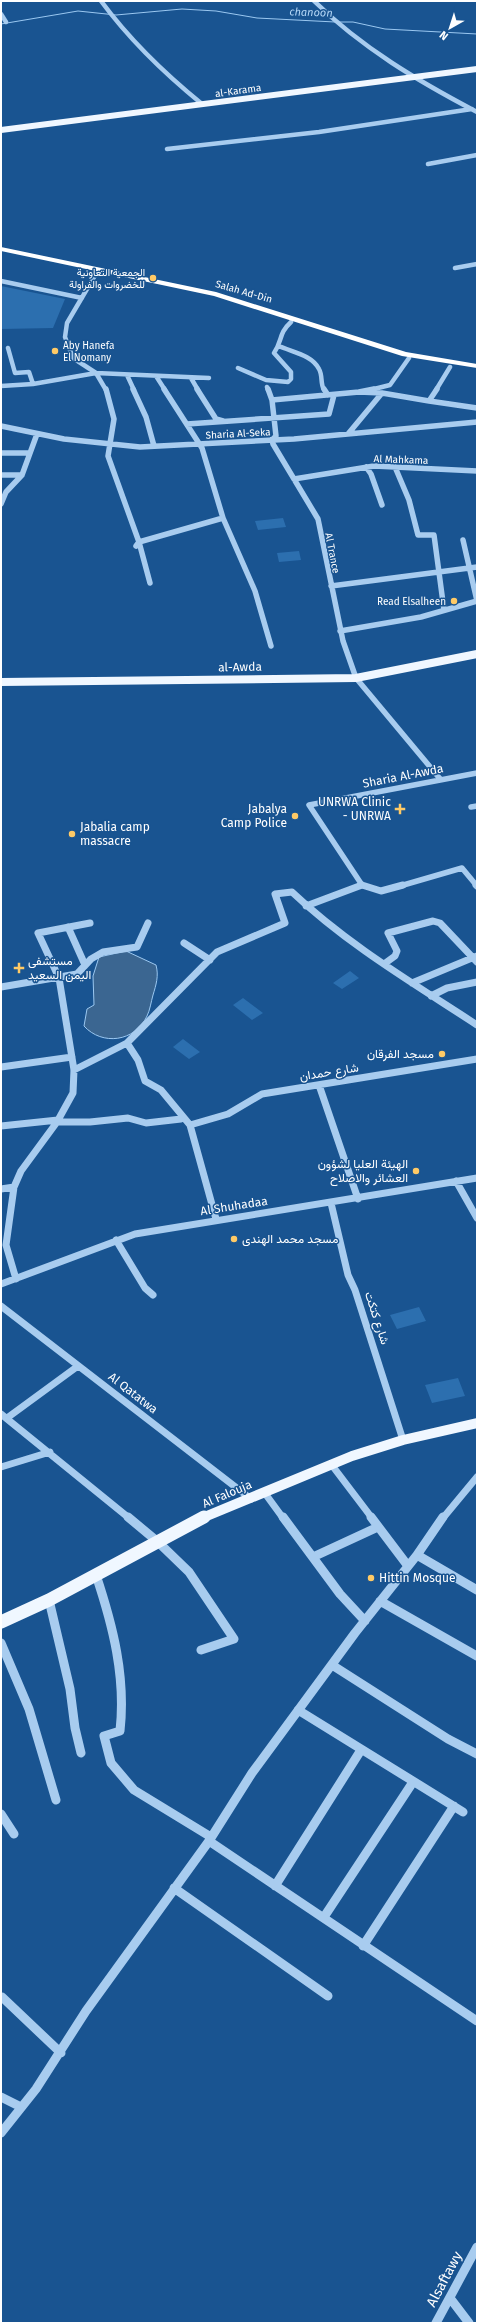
<svg xmlns="http://www.w3.org/2000/svg" width="478" height="2324" font-family="'Fira Sans',Vazirmatn,sans-serif">
<style>
.green{fill:#2c6faf}
.water{fill:#3b6691;stroke:#9bc8f1}
.lines{fill:none;stroke-linecap:round;stroke-linejoin:round}
.stream{stroke:#9bc8f1;stroke-width:1}
.minor-far3{stroke:#a8ccef;stroke-width:4.5}
.minor-far2{stroke:#a8ccef;stroke-width:5.5}
.minor-far1{stroke:#a8ccef;stroke-width:7}
.minor{stroke:#a8ccef;stroke-width:9}
.major-far3{stroke:#f0f7ff;stroke-width:6}
.major-far2{stroke:#f0f7ff;stroke-width:8}
.major-far1{stroke:#f0f7ff;stroke-width:10}
.major{stroke:#f0f7ff;stroke-width:13}
.highway{fill:#fff;fill-rule:evenodd}
.poi-dot{fill:#ffca66;stroke:#195491;stroke-width:1.5}
.labels{text-anchor:middle;stroke-width:3;stroke-linejoin:round;paint-order:stroke}
.far-street-label{font-size:10px;fill:#fff;stroke:#195491}
.far-poi-label{font-size:10px;fill:#fff;stroke:#195491;text-anchor:end}
.far-water-label{font-size:11px;font-style:italic;fill:#b4d6f6;stroke:#195491}
.street-label{font-size:12px;fill:#fff;stroke:#195491}
.poi-label{font-size:12px;fill:#fff;stroke:#195491;text-anchor:end}
.near-street-label{font-size:14px;fill:#fff;stroke:#195491}
</style>
<rect width="100%" height="100%" fill="#195491"/>
<!-- green -->
<path class="green" d="M1 286 65 299 53 328 1 329Z
M283 518 286 527 258 530 255 521Z
M299 551 301 560 279 562 277 553Z
M350 971 359 978 342 989 333 983Z
M243 998 263 1013 252 1020 233 1005Z
M183 1039 200 1052 189 1059 173 1047Z
M419 1307 426 1321 397 1329 390 1315Z
M458 1378 465 1396 432 1403 425 1385Z"/>
<!-- water -->
<path class="water" d="M126 951 156 965C159 976 156 985 153 995 151 1002 150 1010 147 1016 135 1042 102 1046 84 1026L87 1009 94 1005 93 976 99 957Z"/>
<g class="lines">
<!-- stream -->
<path class="stream" d="M339 22H353L385 29 477 34
M1 24 78 11 116 15 182 9 216 11 257 18 335 22"/>
<!-- minor-far3 -->
<path class="minor-far3" d="M101 1C129 39 165 74 202 104
M314 1C362 48 418 81 477 112
M1 14 6 22
M167 149 319 132 472 109
M428 164 477 155
M455 268 477 264
M97 272 67 323 65 337 73 358 96 373 106 390
M1 281 82 298
M279 346C292 352 312 355 319 369 323 376 320 383 324 390
M8 348 15 373 29 372 33 384
M238 368 266 380 288 382 291 379V372L274 353C283 340 278 334 291 322
M127 375 134 390
M156 376 165 390
M191 378 198 390
M1 386 33 384 96 373 209 378
M267 387 268 390
M370 390 390 385 409 358
M436 390 450 367"/>
<!-- minor-far2 -->
<path class="minor-far2" d="M106 389 114 419 108 456 139 542 150 583
M133 389 146 417 154 446
M164 389 202 448 223 518 255 591 271 646
M197 389 216 419 223 421
M268 389 272 400 276 436 272 440 273 444 318 519 343 641 356 678 441 780
M324 389 328 395
M382 393 429 401 437 389
M272 400 359 392
M429 401 477 408
M187 424 329 414 334 395
M1 426 64 439 140 447 294 439 477 422
M348 434 382 393 359 392 374 389
M1 453H30
M366 467 371 474 382 505
M395 467 409 500 418 535H434L444 610
M1 475H22
M294 479 374 466 477 471
M1 504 6 492 22 475 37 434
M463 540 477 601
M136 546 139 542 223 518
M331 586 477 567
M340 631 421 617 477 601
M471 807 477 806
M362 885 364 886
M360 886 362 885 309 805 477 773
M400 886 462 868 477 886"/>
<!-- minor-far1 -->
<path class="minor-far1" d="M362 885 381 891 403 885
M476 885 477 886
M306 906 362 885
M68 927 85 965
M184 943 210 960
M384 964 395 956 397 951 388 933 433 921 440 923 477 962
M412 983 477 956
M1 987 77 974 91 959 103 952 137 947 148 923
M431 996 447 988 477 982
M127 1043 138 1060 145 1081 161 1090 190 1125 216 1219
M1 1067 72 1057
M74 1070 127 1043 217 952 285 923 275 894 292 892C348 945 413 983 477 1025
M319 1085 358 1199
M57 1122H90L128 1118 146 1123 181 1119
M190 1125 228 1114 262 1094 477 1059
M1 1126 58 1120
M456 1181 477 1218
M1 1189 14 1187
M331 1203 348 1275 355 1290 403 1440
M116 1240 145 1288 153 1295
M16 1279 6 1245 14 1187 21 1171 57 1122 73 1093 74 1070 59 978 38 933 90 923
M1 1284 135 1234 477 1178
M1 1306 251 1499
M1 1414 129 1518
M7 1418 78 1366
M331 1464 372 1518
M1 1467 50 1452
M264 1492 283 1518
M443 1518 477 1477"/>
<!-- minor -->
<path class="minor" d="M128 1517 158 1542 189 1572 234 1639 201 1650
M283 1517 340 1594 365 1621
M371 1517 408 1566
M417 1555 477 1590
M313 1557 378 1527
M96 1575C113 1626 126 1677 120 1731L104 1736 111 1763 134 1790 211 1837
M49 1600 70 1689 75 1728 81 1753
M380 1601 477 1656
M1 1643 29 1709 56 1800
M332 1665 448 1739 477 1754
M298 1710 463 1812
M1 1814 14 1834
M209 1841 477 2021
M275 1886 361 1750
M174 1888 328 1996
M324 1917 413 1782
M363 1946 454 1806
M2 1997 61 2053
M1 2097 21 2107
M1 2133 36 2089 86 2011 209 1841 252 1773 355 1633 417 1555 443 1517
M450 2298 469 2323
M436 2323 477 2247"/>
<!-- major-far3 -->
<path class="major-far3" d="M1 130 477 69"/>
<!-- major-far2 -->
<path class="major-far2" d="M1 682 356 678 477 654"/>
<!-- major-far1 -->
<path class="major-far1" d="M202 1518 352 1456 403 1440 477 1423"/>
<!-- major -->
<path class="major" d="M1 1622 49 1600 204 1517"/>
<!-- highway -->
<path class="highway" d="M1 247 216 292 406 352 477 364V368L402 356 214 296 1 251Z"/>
</g>
<!-- markers -->
<g class="poi-dot">
<circle cx="153" cy="278" r="4"/>
<circle cx="55" cy="351" r="4"/>
<circle cx="454" cy="601" r="4"/>
<path d="M398 803h4v4h4v4h-4v4h-4v-4h-4v-4h4z"/>
<circle cx="295" cy="816" r="4"/>
<circle cx="72" cy="834" r="4"/>
<path d="M17 962h4v4h4v4h-4v4h-4v-4h-4v-4h4z"/>
<circle cx="442" cy="1054" r="4"/>
<circle cx="416" cy="1171" r="4"/>
<circle cx="234" cy="1239" r="4"/>
<circle cx="371" cy="1578" r="4"/>
</g>
<g class="labels">
<!-- far-street labels -->
<g class="far-street-label">
<text transform="translate(238 90) rotate(-8)" y="4">al-Karama</text>
<text transform="translate(244 291) rotate(16)" y="4">Salah Ad-Din</text>
<text transform="translate(238 433) rotate(-3)" y="4">Sharia Al-Seka</text>
<text transform="translate(401 459) rotate(2)" y="4">Al Mahkama</text>
<text transform="translate(333 553) rotate(79)" y="4">Al Trance</text>
</g>
<!-- far-poi labels -->
<g class="far-poi-label">
<text x="145" y="276">الجمعية التعاونية<tspan x="145" dy="12">للخضروات والفراولة</tspan></text>
<text x="63" y="349" text-anchor="start">Aby Hanefa<tspan x="63" dy="12">El Nomany</tspan></text>
<text x="446" y="605">Read Elsalheen</text>
</g>
<!-- far-water labels -->
<g class="far-water-label">
<text transform="translate(311 12) rotate(2)" y="4">chanoon</text>
</g>
<!-- street labels -->
<g class="street-label">
<text transform="translate(240 667) rotate(-1)" y="4">al-Awda</text>
<text transform="translate(403 776) rotate(-11)" y="4">Sharia Al-Awda</text>
<text transform="translate(329 1072) rotate(-9)" y="4">شارع حمدان</text>
<text transform="translate(234 1206) rotate(-9)" y="4">Al Shuhadaa</text>
<text transform="translate(377 1318) rotate(72)" y="4">شارع كتكت</text>
<text transform="translate(133 1393) rotate(38)" y="4">Al Qatatwa</text>
<text transform="translate(227 1494) rotate(-23)" y="4">Al Falouja</text>
</g>
<!-- poi labels -->
<g class="poi-label">
<text x="391" y="806">UNRWA Clinic<tspan x="391" dy="14">- UNRWA</tspan></text>
<text x="287" y="813">Jabalya<tspan x="287" dy="14">Camp Police</tspan></text>
<text x="80" y="831" text-anchor="start">Jabalia camp<tspan x="80" dy="14">massacre</tspan></text>
<text x="28" y="965" text-anchor="start">مستشفى<tspan x="28" dy="14">اليمن السعيد</tspan></text>
<text x="434" y="1058">مسجد الفرقان</text>
<text x="408" y="1168">الهيئة العليا لشؤون<tspan x="408" dy="14">العشائر والاصلاح</tspan></text>
<text x="242" y="1243" text-anchor="start">مسجد محمد الهندى</text>
<text x="379" y="1582" text-anchor="start">Hittin Mosque</text>
</g>
<!-- near-street labels -->
<g class="near-street-label">
<text transform="translate(444 2279) rotate(-62)" y="5">Alsaftawy</text>
</g>
</g>
<!-- border -->
<rect width="478" height="2324" fill="none" stroke="#ffffff" stroke-width="4"/>
<!-- north arrow -->
<g transform="translate(450 28) rotate(219)" stroke="#195491" stroke-width="3" paint-order="stroke">
<path d="M0-3L7 15L0 10L-7 15Z" fill="#ffffff"/>
<text y="-6" font-size="11" font-weight="bold" text-anchor="middle" fill="#ffffff">N</text>
</g>
</svg>
